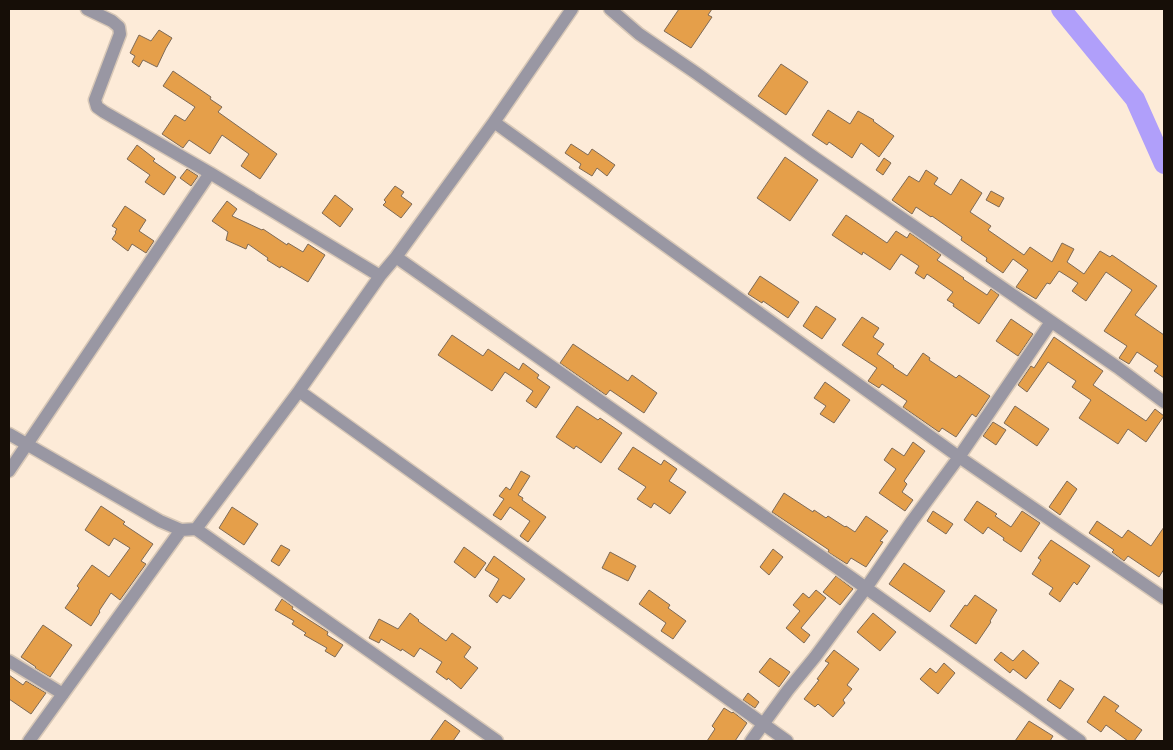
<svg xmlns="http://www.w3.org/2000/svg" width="1173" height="750" font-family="Cabin,sans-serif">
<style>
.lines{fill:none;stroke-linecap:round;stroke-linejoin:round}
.river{stroke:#b09ffa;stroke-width:20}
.building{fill:#e59f4a;stroke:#7e6a56}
.street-casing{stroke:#d8c8b7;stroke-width:15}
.street{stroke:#9997a3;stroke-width:12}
</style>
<rect width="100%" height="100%" fill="#fdebd8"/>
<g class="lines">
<!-- river -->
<path class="river" d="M1061 9 1135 99 1164 164"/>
</g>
<!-- building -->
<path class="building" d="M679 9H712L708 15 712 17 691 48 664 31Z
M159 30 172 38 166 48 157 67 143 60 139 67 132 62 135 56 130 53 139 35 151 41Z
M781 64 808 82 786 115 758 96Z
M173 71 211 97 210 99 222 107 218 112 277 154 260 179 241 166 249 154 222 135 210 154 189 140 183 148 162 134 175 115 185 121 195 107 163 86Z
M828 110 850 124 858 111 874 120 873 121 894 136 879 157 861 143 852 158 829 142 827 145 812 135Z
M571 144 588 155 592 149 615 165 607 176 597 168 592 176 579 168 581 164 565 153Z
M137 145 155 159 153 161 176 177 164 195 145 182 150 175 127 159Z
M785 157 818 180 790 221 757 198Z
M884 158 891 163 883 175 876 170Z
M187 169 198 176 191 186 180 178Z
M926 170 938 178 934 184 951 195 961 179 982 193 970 212 991 226 988 230 1024 255 1030 247 1052 262 1062 243 1074 249 1067 262 1084 274 1100 251 1110 257 1112 255 1157 286 1135 315 1164 335V378L1154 371 1158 366 1137 352 1129 364 1119 358 1127 346 1104 331 1132 290 1106 272 1086 301 1072 291 1078 283 1059 271 1050 284 1047 283 1036 299 1016 287 1028 270 1013 259 1003 273 986 261 987 258 961 240 962 237 932 216 931 217 916 207 912 214 892 200 909 176 919 182Z
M395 186 404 192 401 196 412 204 401 218 383 205 386 202 384 200Z
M991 191 1004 198 999 207 986 200Z
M335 195 353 209 340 227 322 213Z
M227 201 237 209 232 216 262 230 263 229 287 245 288 243 303 252 308 244 325 255 308 282 281 266 280 268 267 260 268 258 248 244 246 249 226 240 228 232 212 221Z
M125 206 146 220 139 231 154 241 146 253 132 244 128 251 112 239 116 233 115 232 117 229 112 226Z
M846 215 887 243 896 231 907 238 910 233 941 255 937 260 964 278 963 279 987 295 991 289 999 295 979 324 953 306 954 304 947 300 953 292 927 274 924 279 915 273 919 266 901 254 890 270 863 252 862 255 832 235Z
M760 276 799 302 788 318 763 301 762 303 748 294Z
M816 306 836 319 822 339 803 326Z
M862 317 879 328 873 337 884 344 877 354 894 366 893 367 907 376 923 353 930 358 929 360 956 378 959 375 990 396 976 417 972 414 956 437 942 428 939 432 903 407 907 401 882 384 879 388 868 381 877 368 842 345Z
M1011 319 1033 334 1018 356 996 341Z
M452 335 483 356 488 349 519 370 523 363 539 375 537 378 550 387 536 408 526 401 533 391 505 372 492 391 438 355Z
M1054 337 1103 371 1093 385 1146 421 1155 409 1164 416 1146 442 1128 429 1118 444 1079 418 1091 400 1072 387 1076 381 1048 362 1027 392 1018 385 1031 366 1034 368Z
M573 344 628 381 632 375 657 393 644 413 610 390 606 395 560 363Z
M825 382 850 400 834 423 820 414 826 406 814 398Z
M577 406 598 420 600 418 622 433 601 463 576 446 574 449 556 437Z
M1015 406 1049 429 1037 446 1004 423Z
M993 422 1006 430 996 445 983 436Z
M913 442 925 451 904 481 907 484 902 492 913 500 905 511 879 493 896 469 884 460 892 448 904 456Z
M633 447 661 465 664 460 677 469 669 481 686 492 670 514 654 503 651 508 637 499 646 487 618 469Z
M521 471 530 476 518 495 523 498 522 500 546 517 528 542 520 536 530 521 510 507 501 520 493 515 504 499 499 496 506 487 510 490Z
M1067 481 1077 489 1060 515 1049 507Z
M784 493 813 512 814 510 826 518 828 516 845 527 846 526 855 532 866 516 888 531 880 541 883 542 866 567 851 558 847 564 828 552 829 550 772 512Z
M977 501 997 514 995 516 1011 527 1022 511 1040 523 1021 552 1003 540 1004 538 988 527 983 534 964 520Z
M101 506 125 522 123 524 153 544 141 561 146 564 120 600 111 593 99 611 100 612 91 626 65 608 79 588 77 586 92 565 109 577 130 548 114 538 109 546 85 530Z
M232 507 258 524 244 545 219 528Z
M933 511 953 524 946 534 927 521Z
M1097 521 1122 538 1128 530 1151 546 1164 527V569L1159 577 1128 556 1124 561 1112 552 1114 550 1089 533Z
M1051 540 1090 566 1077 585 1074 582 1060 602 1049 594 1053 588 1032 574 1041 560 1038 558Z
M281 545 290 550 279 566 271 561Z
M464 547 486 563 475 578 454 562Z
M773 549 783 557 769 575 760 567Z
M610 552 636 566 628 581 602 568Z
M494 556 525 579 510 599 503 595 497 603 489 596 499 579 485 570Z
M904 563 945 591 930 612 889 584Z
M836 576 853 589 840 605 823 592Z
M649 590 670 605 668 608 686 621 673 639 661 631 666 623 639 604Z
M816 590 826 598 801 628 810 635 804 643 786 628 800 611 793 605 803 593 809 598Z
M975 595 997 610 990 621 991 622 976 644 950 626 965 605 967 606Z
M282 599 293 607 292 609 328 632 327 635 343 645 335 657 325 651 327 648 304 635 306 633 292 624 294 621 275 610Z
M410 613 419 620 418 621 446 641 452 633 471 647 464 657 478 668 461 689 448 678 447 680 436 672 442 662 420 648 414 657 402 649 401 651 381 639 379 643 369 638 379 619 398 629Z
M873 613 896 632 880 651 857 632Z
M43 625 72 645 50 677 35 668 36 667 21 657Z
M834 650 859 669 847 685 852 689 843 700 845 703 833 717 818 704 815 707 804 699 819 680 817 679 829 663 825 661Z
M1023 650 1039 663 1026 679 1013 669 1010 673 994 660 1001 652 1013 661Z
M770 658 790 672 779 687 759 672Z
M944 663 955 673 938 694 920 679 930 668 936 673Z
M9 675 23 685 26 681 46 693 31 714 9 699Z
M1060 680 1074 689 1060 709 1047 700Z
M748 693 759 702 755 708 743 700Z
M1104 696 1119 706 1115 711 1142 730 1134 741H1128L1106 725 1101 732 1087 722Z
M724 708 732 713 733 712 747 723 735 741H707L715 729 712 726Z
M445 720 460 731 453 741H430Z
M1029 721 1053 736 1050 741H1015Z"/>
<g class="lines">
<!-- street casing -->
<g class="street-casing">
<path id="street" d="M87 9 112 21 119 27 120 34 95 100 97 107 104 112 210 173 380 276
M610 9 639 34 696 73 815 158 1117 367 1164 402
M494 122 959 457 1164 598
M396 257 866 588 1080 741
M299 391 787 741
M9 434 160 521 181 530
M9 471 210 173
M196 529 497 741
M9 661 63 694
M29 741 181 530 196 529 299 391 380 276 396 257 494 122 572 9
M751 741 788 690 815 657 866 588 912 521 959 457 1051 322"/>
</g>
<!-- street -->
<use href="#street" class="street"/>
</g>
<!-- border -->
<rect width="1173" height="750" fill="none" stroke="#160e07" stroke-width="20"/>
</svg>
